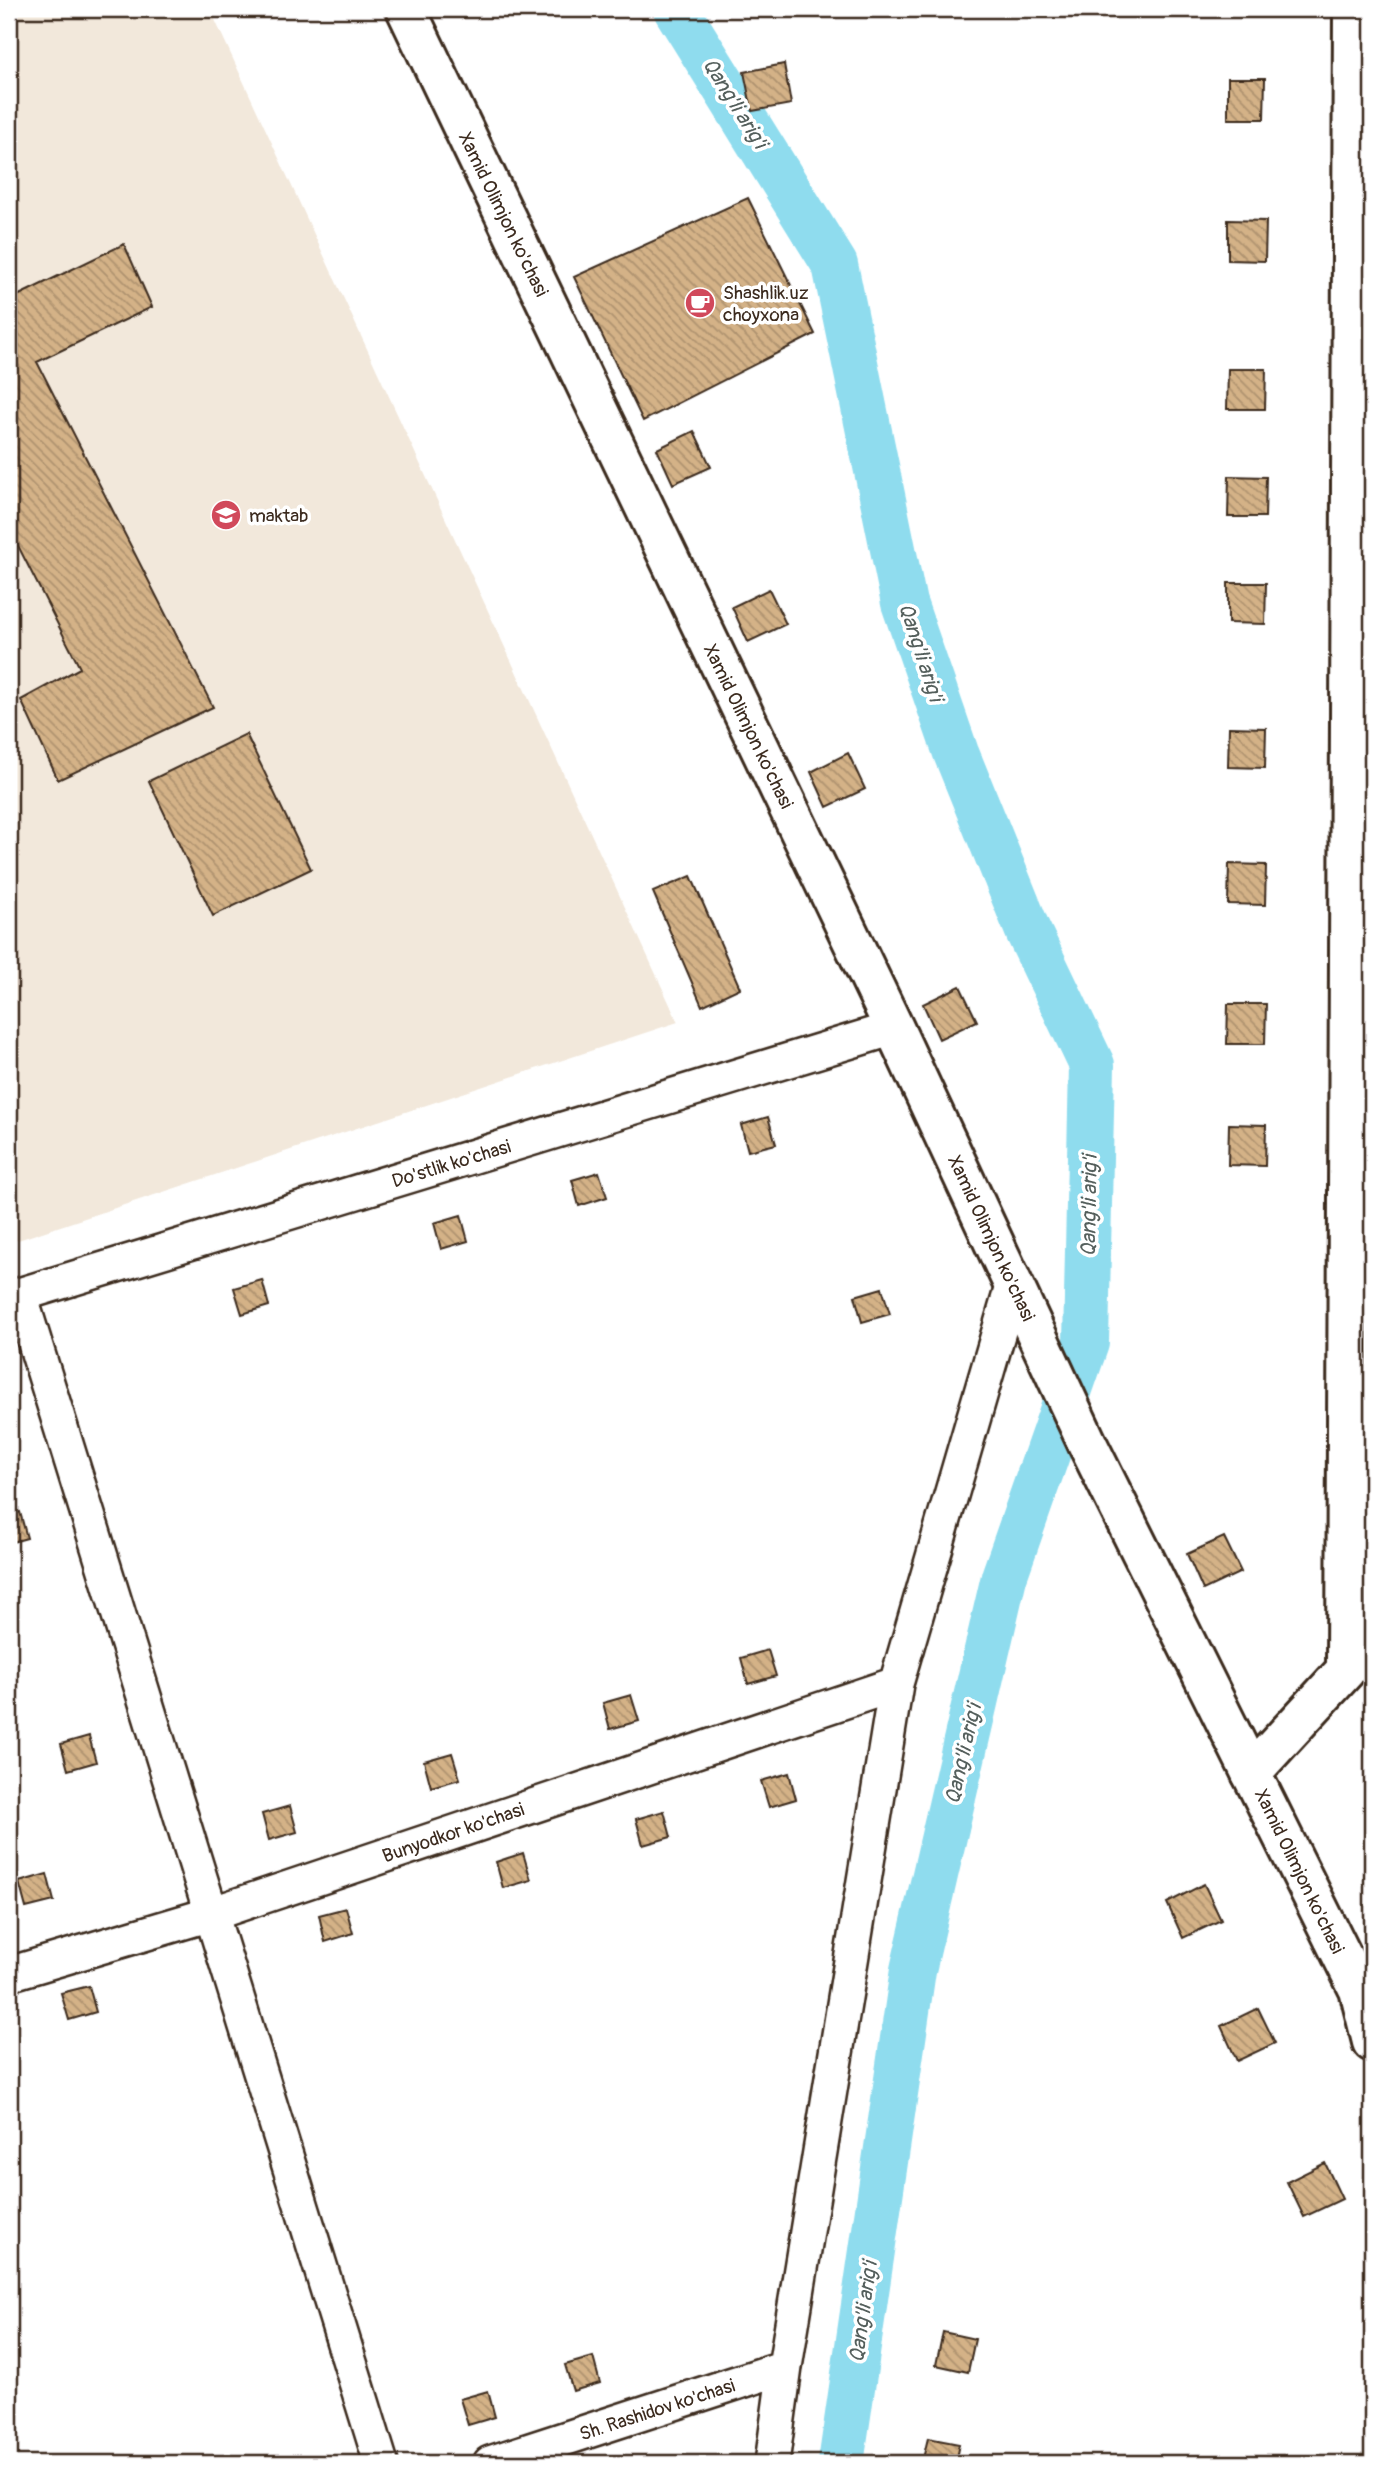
<svg xmlns="http://www.w3.org/2000/svg" width="1381" height="2472" font-family="Pangolin,sans-serif">
<style>
.built{fill:#f2e8db}
.lines{fill:none;stroke-linecap:round;stroke-linejoin:round}
.canal{stroke:#8fdcee;stroke-width:46}
.building{fill:url(#building-back-hatch);stroke:#3b2a1e;stroke-width:2}
.minor-casing{stroke:#3b2a1e;stroke-width:38}
.tertiary-casing{stroke:#3b2a1e;stroke-width:44}
.secondary-casing{stroke:#3b2a1e;stroke-width:44}
.minor{stroke:#fff;stroke-width:33}
.tertiary{stroke:#fff;stroke-width:38}
.secondary{stroke:#fff;stroke-width:38}
.labels{text-anchor:middle;stroke-width:7;stroke-linejoin:round;paint-order:stroke}
.street-label{font-size:19px;fill:#3b2a1e;stroke:#fff}
.poi-label{font-size:19px;fill:#3b2a1e;stroke:#fff;text-anchor:start}
.water-label{font-size:21px;font-style:italic;fill:#545f5c;stroke:#fff}
</style>
<defs>
<pattern id="building-back-hatch" width="6" height="6" patternUnits="userSpaceOnUse" patternTransform="scale(1.75)"><rect width="6" height="6" fill="#d4b287"/><path d="M-1 5l2 2M0 0l6 6M5-1l2 2" fill="none" stroke="#ad916e"/></pattern>
</defs>
<rect width="100%" height="100%" fill="#fff"/>
<filter id="ink" filterUnits="userSpaceOnUse"><feTurbulence type="fractalNoise" baseFrequency=".0143" numOctaves="2"/><feDisplacementMap in="SourceGraphic" scale="14" xChannelSelector="R" yChannelSelector="G"/><feConvolveMatrix kernelMatrix="1 2 1 2 8 2 1 2 1" color-interpolation-filters="sRGB"/></filter>
<g filter="url(#ink)">
<!-- built -->
<path class="built" d="M9 9H210L678 1022 9 1243Z"/>
<g class="lines">
<!-- canal -->
<path class="canal" d="M676 9 835 265 904 603 956 753 1028 931 1092 1065 1086 1343 1004 1577 913 1970 841 2463"/>
</g>
<!-- building -->
<path class="building" d="M784 64 791 104 752 111 744 72Z
M1228 78H1265L1264 119H1228Z
M748 198 815 334 643 421 574 277Z
M1228 220 1266 221 1265 261 1228 260Z
M124 244 152 307 37 362 213 707 58 780 21 700 80 668 9 528V300Z
M1228 369H1266L1265 409H1227Z
M694 431 711 467 673 484 657 449Z
M1229 476 1266 477 1265 517H1228Z
M1228 583H1266L1265 624 1228 623Z
M769 589 786 624 748 642 732 607Z
M1229 727 1266 728 1265 768 1228 767Z
M246 734 311 869 213 916 149 781Z
M848 753 865 789 827 807 811 772Z
M1229 864 1266 865 1265 905 1228 904Z
M691 876 740 988 702 1006 653 892Z
M960 986 977 1021 939 1039 923 1004Z
M1228 1004H1266L1265 1044H1227Z
M768 1117 776 1144 748 1151 741 1125Z
M1229 1124 1266 1125 1265 1166 1228 1165Z
M599 1172 607 1197 579 1206 572 1180Z
M461 1215 468 1241 441 1249 434 1223Z
M262 1280 269 1306 242 1314 234 1288Z
M882 1288 890 1314 862 1322 855 1296Z
M20 1512 27 1538 9 1543V1515Z
M1224 1537 1241 1572 1203 1590 1187 1554Z
M768 1650 776 1676 748 1684 741 1658Z
M631 1695 639 1721 610 1729 603 1703Z
M89 1736 96 1762 68 1770 61 1744Z
M452 1753 460 1779 431 1787 424 1761Z
M789 1773 796 1799 769 1807 761 1781Z
M290 1806 297 1832 269 1840 262 1814Z
M664 1811 671 1837 643 1845 636 1819Z
M523 1853 531 1880 503 1888 496 1862Z
M47 1874 54 1901 26 1908 19 1882Z
M1204 1884 1221 1920 1183 1938 1167 1903Z
M346 1908 353 1933 325 1942 319 1915Z
M89 1986 96 2012 69 2020 61 1993Z
M1258 2008 1275 2043 1237 2061 1221 2026Z
M1325 2163 1342 2199 1304 2217 1287 2182Z
M943 2332 975 2339 968 2372 936 2365Z
M593 2357 600 2383 573 2391 565 2365Z
M488 2391 495 2417 468 2425 460 2399Z
M928 2438 959 2444 955 2463H922Z"/>
<g class="lines">
<!-- minor casing -->
<g class="minor-casing">
<path id="minor" d="M20 1295 381 2463
M9 1298 894 1028
M9 1974 211 1914 896 1684
M490 2463 785 2367
M772 2463 785 2367 896 1684 1013 1283"/>
</g>
<!-- tertiary casing -->
<g class="tertiary-casing">
<path id="tertiary" d="M1251 1773 1346 1670 1353 9"/>
</g>
<!-- secondary casing -->
<g class="secondary-casing">
<path id="secondary" d="M406 9 894 1028 1088 1445 1359 1990 1372 2001
M1359 1990 1372 2042"/>
</g>
<!-- minor -->
<use href="#minor" class="minor"/>
<!-- tertiary -->
<use href="#tertiary" class="tertiary"/>
<!-- secondary -->
<use href="#secondary" class="secondary"/>
</g>
</g>
<!-- icons -->
<defs>
<g id="cafe-disc" transform="scale(1.575)"><circle r="9.5" fill="#d1495b" stroke="#fff"/><path d="M-5.5-4.5H6V0H3Q3 3.5 0 3.5H-2.5Q-5.5 3.5-5.5 0ZM3-3.2v2h1.7v-2ZM-6 4.5H4V6H-6Z" fill="#fff"/></g>
<g id="school-disc" transform="scale(1.575)"><circle r="9.5" fill="#d1495b" stroke="#fff"/><path d="M0-5L7-2L0 1L-7-2ZM-4 1L0 2.5L4 1V4Q0 6-4 4Z" fill="#fff"/></g>
</defs>
<g fill-rule="evenodd">
<use href="#cafe-disc" x="700" y="303"/>
<use href="#school-disc" x="226" y="515"/>
</g>
<g class="labels">
<!-- street labels -->
<g class="street-label">
<text transform="translate(504 214) rotate(64)" y="7">Xamid Olimjon ko'chasi</text>
<text transform="translate(749 726) rotate(64)" y="7">Xamid Olimjon ko'chasi</text>
<text transform="translate(451 1163) rotate(-17)" y="7">Do'stlik ko'chasi</text>
<text transform="translate(992 1238) rotate(65)" y="7">Xamid Olimjon ko'chasi</text>
<text transform="translate(453 1832) rotate(-19)" y="7">Bunyodkor ko'chasi</text>
<text transform="translate(1300 1871) rotate(64)" y="7">Xamid Olimjon ko'chasi</text>
<text transform="translate(657 2409) rotate(-18)" y="7">Sh. Rashidov ko'chasi</text>
</g>
<!-- poi labels -->
<g class="poi-label">
<text x="723" y="299">Shashlik.uz<tspan x="723" dy="22">choyxona</tspan></text>
<text x="249" y="522">maktab</text>
</g>
<!-- water labels -->
<g class="water-label">
<text transform="translate(735 103) rotate(58)" y="7">Qang'li arig'i</text>
<text transform="translate(921 652) rotate(72)" y="7">Qang'li arig'i</text>
<text transform="translate(1089 1206) rotate(-89)" y="7">Qang'li arig'i</text>
<text transform="translate(963 1754) rotate(-77)" y="7">Qang'li arig'i</text>
<text transform="translate(863 2312) rotate(-82)" y="7">Qang'li arig'i</text>
</g>
</g>
<!-- margin -->
<rect width="1381" height="2472" fill="none" stroke="#fff" stroke-width="35"/>
<rect x="18" y="18" width="1346" height="2437" fill="none" stroke="#3b2a1e" stroke-width="2.5" filter="url(#ink)"/>
</svg>
